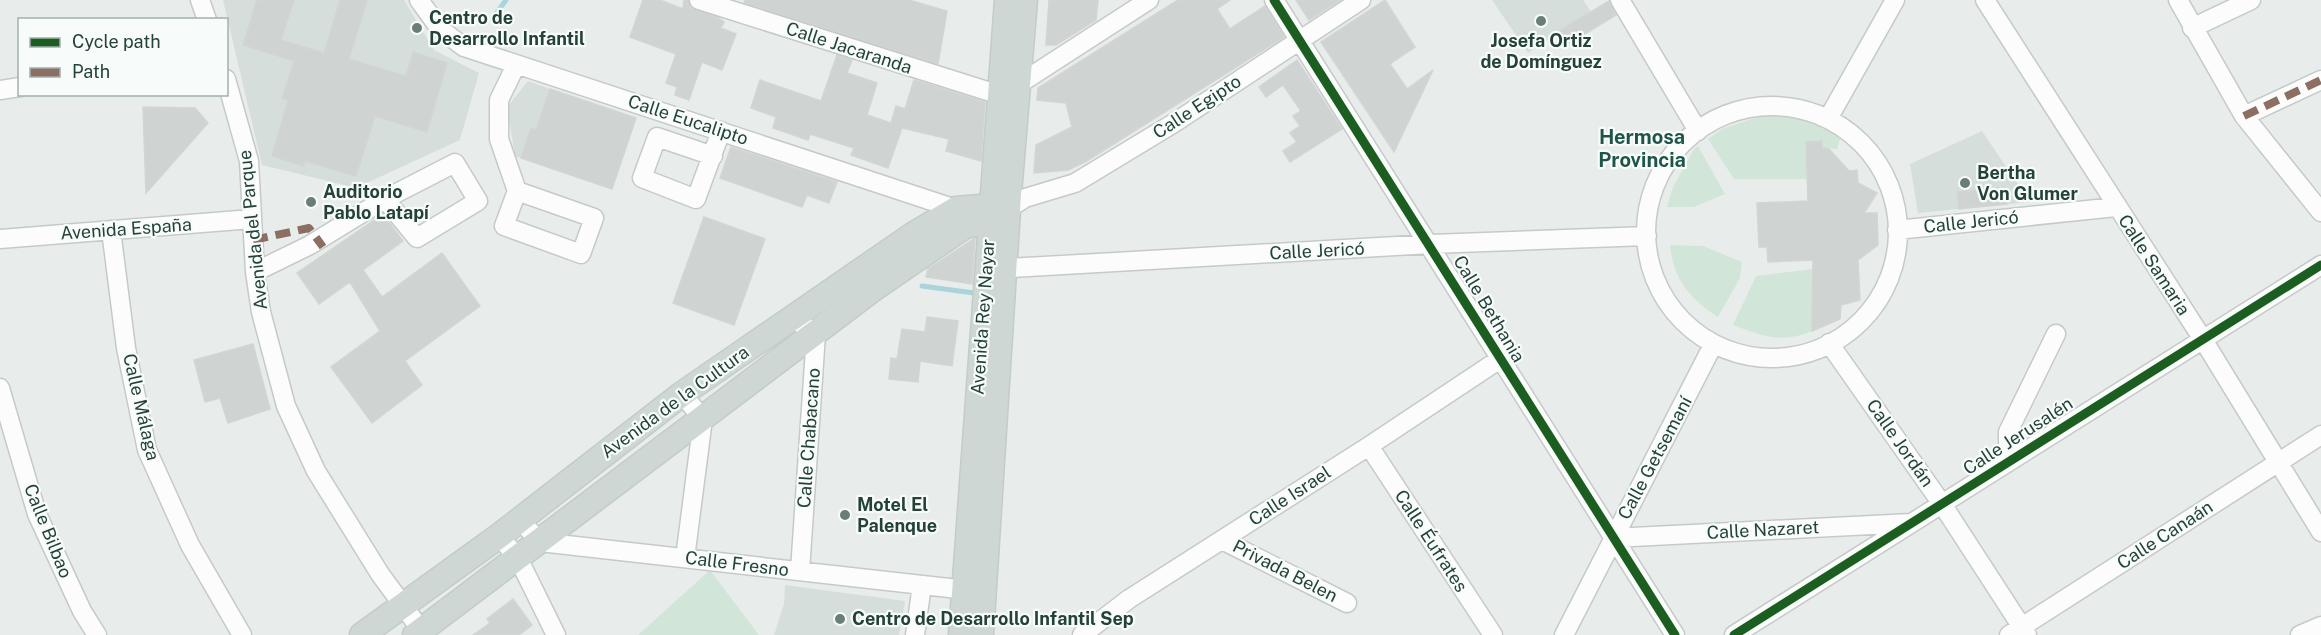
<svg xmlns="http://www.w3.org/2000/svg" width="2321" height="635" font-family="'Public Sans',sans-serif">
<style>
.built{fill:#d6dedb}
.green{fill:#d1e6d8}
.lines{fill:none;stroke-linecap:round;stroke-linejoin:round}
.stream{stroke:#a9d4db;stroke-width:5}
.building{fill:#cfd4d2;stroke:#d1d6d4;stroke-width:1.5}
.minor-casing{stroke:#c5cac8;stroke-width:21}
.major-casing{stroke:#c3ccc9;stroke-width:27}
.minor{stroke:#fcfcfc;stroke-width:18}
.major{stroke:#cfd7d5;stroke-width:24}
.quiet{stroke:#8d6e63;stroke-width:8;stroke-dasharray:15 8;stroke-linecap:butt}
.cycleway-casing{stroke:#f7fbf9;stroke-width:13}
.cycleway{stroke:#1b5e20;stroke-width:9}
.poi-dot{fill:#697e78;stroke:#f7fbf9;stroke-width:2}
.labels{text-anchor:middle;stroke-width:4.5;stroke-linejoin:round;paint-order:stroke}
.poi-label{font-size:18px;font-weight:bold;fill:#24423a;stroke:#f7fbf9;text-anchor:start}
.street-label{font-size:18px;fill:#24423a;stroke:#f7fbf9}
.neighbourhood-label{font-size:20px;font-weight:bold;fill:#1f5548;stroke:#f7fbf9}
</style>
<rect width="100%" height="100%" fill="#e8edeb"/>
<!-- built -->
<path class="built" d="M223 0H404L434 50 479 73 460 140 356 188 262 165Z
M1492 0H1583L1591 12 1528 53Z
M528 81 550 89 612 189 515 156 507 107Z
M1982 131 2030 202 1918 213 1910 164Z
M785 585 905 601 899 635H774L784 604Z"/>
<!-- green -->
<path class="green" d="M1766 114C1799 115 1813 115 1841 136L1837 149 1822 148 1821 141 1806 142 1807 179H1734L1708 139 1722 129Z
M1698 146 1725 194 1694 207H1667L1673 187 1694 149Z
M1670 245 1703 246 1742 262 1740 278 1718 317C1690 299 1673 279 1670 245Z
M1813 269 1812 331C1781 344 1762 336 1733 325L1756 276Z
M710 570 759 635H638Z"/>
<g class="lines">
<!-- stream -->
<path class="stream" d="M493 18 506 0
M922 286 974 293"/>
</g>
<!-- building -->
<path class="building" d="M257 0H294L281 40 324 53 340 0H367L349 59 406 76 413 52 447 63 427 132 375 116 356 176 305 161 303 166 272 156 288 100 282 98 294 61 243 45Z
M643 0H660L683 9 684 0H688L691 8 717 17 724 22 721 28 736 34 722 70 702 62 689 100 675 95 677 87 666 83 676 54 630 37Z
M745 0H909L947 11 938 64 744 3Z
M1049 0H1098L1096 20 1056 45H1046Z
M1178 0H1230L1217 9 1230 29 1265 6 1284 37 1085 162 1068 170 1034 173 1036 145 1072 127 1066 103 1037 100 1038 88Z
M1296 0H1340L1309 20Z
M1385 0 1415 47 1390 64 1407 89 1433 70 1394 152 1321 42Z
M1609 1 1616 15 1567 45 1559 31Z
M837 55 852 60 847 73 877 83 867 115 891 123 896 106 905 109 914 80 985 102 981 161 946 151 949 139 902 128 888 168 851 155 854 148 810 134 808 140 773 128 776 117 751 108 760 80 821 101Z
M1297 60 1342 129 1290 162 1283 151 1297 142 1290 133 1300 126 1293 116 1301 111 1283 85 1266 97 1259 87Z
M550 89 636 118 612 189 521 158 531 128 536 130Z
M143 107 195 108 208 123 146 193Z
M1822 141V148L1829 149 1849 171 1857 170 1858 183 1877 193 1864 213H1877L1878 245 1858 260 1860 300 1841 305 1840 319 1812 331 1813 260 1768 262 1767 247H1759L1757 203 1808 201 1806 142Z
M731 147 837 182 829 203 807 195 802 207 720 178Z
M2005 187 2007 204 1959 209 1957 192Z
M383 214 403 241 363 270 382 297 442 253 480 306 405 361 422 385 372 423 331 367 380 331 350 282 319 304 297 273Z
M704 217 765 239 734 325 673 303Z
M975 238 972 284 926 277 928 269Z
M927 317 958 321 952 366 920 361 918 382 889 379 891 358 897 359 902 329 925 332Z
M253 344 270 409 228 423 220 398 205 402 194 360Z
M513 599 532 625 519 635H473L490 623 487 619Z"/>
<g class="lines">
<!-- minor casing -->
<g class="minor-casing">
<path id="minor" d="M200 0 207 20
M419 0 440 29 464 47 956 209 960 217
M699 0 1000 95
M1274 0 1675 635
M1620 0 1698 131
M1985 0 2202 338 2321 532
M2178 0 2244 116 2321 212
M2192 28 2251 0
M516 65 499 100V139L517 191 504 226 581 254 594 218 517 191
M226 79 249 161 255 272 261 312 286 406 316 471 380 574 421 630
M1019 84 1149 0
M0 90 20 87
M1646 232a126 126 0 1 1 252 0a126 126 0 1 1-252 0Z
M2244 116 2321 80
M1829 117 1895 0
M713 156 657 137 642 178 696 199 721 131
M1008 209 1025 198 1075 183 1174 123 1361 0
M111 230 126 348 147 450 190 545 242 635
M1897 230 2116 207
M0 239 252 219
M992 269 1431 244 1647 236
M255 272 310 245 385 199 455 163 478 201 417 238 385 199
M793 318 816 334 800 571
M1829 343 1942 504 2027 635
M0 388 37 514 82 611 97 635
M682 394 703 419 685 558
M1369 446 1493 635
M2008 462V432L2056 334
M519 519 540 542 976 591
M499 536 518 558 556 635
M1613 538 1911 523
M1222 540 1347 603
M915 635 922 585
M1082 635 1129 599 1369 446 1500 359
M1564 635 1713 345
M1734 635 2321 265
M2009 635 2321 435
M2300 635 2321 626"/>
</g>
<!-- major casing -->
<g class="major-casing">
<path id="major" d="M362 635 499 536 682 394 914 234 956 209 991 206 1009 194
M415 635 876 287 965 226 989 221 1003 213
M961 635 1007 0
M981 635 1009 194 1025 0"/>
</g>
<!-- minor -->
<use href="#minor" class="minor"/>
<!-- major -->
<use href="#major" class="major"/>
<!-- quiet -->
<path class="quiet" d="M2244 116 2321 80
M253 240 309 228 323 247"/>
<!-- cycleway casing -->
<g class="cycleway-casing">
<path id="cycleway" d="M1274 0 1675 635
M1734 635 2321 265"/>
</g>
<!-- cycleway -->
<use href="#cycleway" class="cycleway"/>
</g>
<!-- markers -->
<g class="poi-dot">
<circle cx="1541" cy="21" r="6"/>
<circle cx="417" cy="28" r="6"/>
<circle cx="1965" cy="183" r="6"/>
<circle cx="311" cy="202" r="6"/>
<circle cx="845" cy="515" r="6"/>
<circle cx="840" cy="619" r="6"/>
</g>
<g class="labels">
<!-- poi labels -->
<g class="poi-label">
<text x="429" y="24">Centro de<tspan x="429" dy="21">Desarrollo Infantil</tspan></text>
<text x="1541" y="47" text-anchor="middle">Josefa Ortiz<tspan x="1541" dy="21">de Domínguez</tspan></text>
<text x="1977" y="179">Bertha<tspan x="1977" dy="21">Von Glumer</tspan></text>
<text x="323" y="198">Auditorio<tspan x="323" dy="21">Pablo Latapí</tspan></text>
<text x="857" y="511">Motel El<tspan x="857" dy="21">Palenque</tspan></text>
<text x="852" y="625">Centro de Desarrollo Infantil Sep</text>
</g>
<!-- street labels -->
<g class="street-label">
<text transform="translate(849 48) rotate(18)" y="6">Calle Jacaranda</text>
<text transform="translate(1197 107) rotate(-33)" y="6">Calle Egipto</text>
<text transform="translate(688 120) rotate(18)" y="6">Calle Eucalipto</text>
<text transform="translate(1971 222) rotate(-6)" y="6">Calle Jericó</text>
<text transform="translate(126 229) rotate(-4)" y="6">Avenida España</text>
<text transform="translate(253 230) rotate(-96)" y="6">Avenida del Parque</text>
<text transform="translate(1317 251) rotate(-3)" y="6">Calle Jericó</text>
<text transform="translate(2154 265) rotate(57)" y="6">Calle Samaria</text>
<text transform="translate(1489 309) rotate(59)" y="6">Calle Bethania</text>
<text transform="translate(983 317) rotate(-86)" y="6">Avenida Rey Nayar</text>
<text transform="translate(675 402) rotate(-36)" y="6">Avenida de la Cultura</text>
<text transform="translate(141 407) rotate(77)" y="6">Calle Málaga</text>
<text transform="translate(2018 436) rotate(-33)" y="6">Calle Jerusalén</text>
<text transform="translate(809 438) rotate(-86)" y="6">Calle Chabacano</text>
<text transform="translate(1900 443) rotate(55)" y="6">Calle Jordán</text>
<text transform="translate(1655 458) rotate(-62)" y="6">Calle Getsemaní</text>
<text transform="translate(1290 496) rotate(-33)" y="6">Calle Israel</text>
<text transform="translate(1763 530) rotate(-3)" y="6">Calle Nazaret</text>
<text transform="translate(48 531) rotate(68)" y="6">Calle Bilbao</text>
<text transform="translate(2165 535) rotate(-33)" y="6">Calle Canaán</text>
<text transform="translate(1431 541) rotate(57)" y="6">Calle Éufrates</text>
<text transform="translate(737 564) rotate(7)" y="6">Calle Fresno</text>
<text transform="translate(1285 571) rotate(27)" y="6">Privada Belen</text>
</g>
<!-- neighbourhood labels -->
<g class="neighbourhood-label">
<text x="1642" y="144">Hermosa<tspan x="1642" dy="23">Provincia</tspan></text>
</g>
</g>
<!-- legend -->
<rect x="18" y="18" width="210" height="78" fill="#f7fbf9" stroke="#a3b1ad" stroke-width="1.5"/>
<rect x="30" y="38" width="30" height="9" fill="#1b5e20" stroke="#a3b1ad" stroke-width="1.5"/>
<text x="72" y="48" font-size="18" fill="#24423a">Cycle path</text>
<rect x="30" y="68" width="30" height="9" fill="#8d6e63" stroke="#a3b1ad" stroke-width="1.5"/>
<text x="72" y="78" font-size="18" fill="#24423a">Path</text>
</svg>
